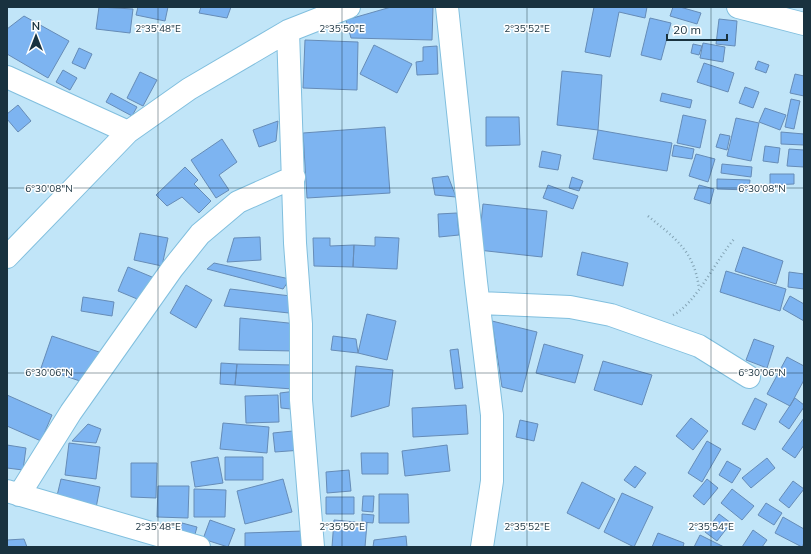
<svg xmlns="http://www.w3.org/2000/svg" width="811" height="554" font-family="Mulish,sans-serif">
<style>
.building{fill:#7db4f1;stroke:#668cb7}
.lines{fill:none;stroke-linecap:round;stroke-linejoin:round}
.street-casing{stroke:#81bfde;stroke-width:24}
.path{stroke:#84a4b5;stroke-width:2.5;stroke-dasharray:1 3;stroke-linecap:butt}
.street{stroke:#fff;stroke-width:22}
.ticks{fill:none;stroke:#19323f;stroke-width:1;stroke-opacity:0.45}
.ticks-label{font-size:10px;text-anchor:middle;fill:#19323f;stroke:#fff;stroke-width:3;stroke-linejoin:round;paint-order:stroke}
</style>
<rect width="100%" height="100%" fill="#c1e5f8"/>
<!-- building -->
<path class="building" d="M99 7 133 9 130 33 96 29Z
M138 7H168L165 21 136 15Z
M201 7H231L227 18 199 13Z
M391 7H433L432 40 351 38 346 20Z
M594 7H647L645 18 619 12 610 57 585 52Z
M673 7H680L701 13 697 24 670 16Z
M24 16 69 41 48 78 7 54V29Z
M650 18 671 23 661 60 641 55Z
M719 19 737 21 735 46 716 44Z
M305 40 358 42 357 90 303 88Z
M703 43 725 47 723 62 700 58Z
M693 44 702 46 699 55 691 53Z
M374 45 412 64 397 93 360 74Z
M437 46 438 74 417 75 416 62 423 61V47Z
M79 48 92 54 85 69 72 63Z
M758 61 769 65 766 73 755 69Z
M704 63 734 73 728 92 697 82Z
M63 70 77 78 70 90 56 82Z
M562 71 602 75 598 130 557 125Z
M140 72 157 80 143 106 127 98Z
M795 74 804 76V96L790 93Z
M745 87 759 92 753 108 739 103Z
M111 93 137 107 132 116 106 102Z
M662 93 692 100 690 108 660 101Z
M791 99 800 101 794 129 785 127Z
M18 105 31 121 18 132 7 119V114Z
M765 108 786 115 780 130 759 122Z
M683 115 706 120 700 148 677 143Z
M486 117H519L520 145 486 146Z
M736 118 759 123 751 161 727 156Z
M278 121 276 141 259 147 253 130Z
M385 127 390 193 307 198 303 133Z
M598 130 672 143 667 171 593 159Z
M781 132 804 134V145L781 144Z
M720 134 730 136 727 150 716 147Z
M222 139 237 162 219 175 229 190 216 198 191 160Z
M674 145 694 149 692 159 672 156Z
M765 146 780 148 778 163 763 161Z
M789 149 804 150V167L787 166Z
M542 151 561 155 558 170 539 167Z
M696 154 715 159 708 182 689 176Z
M722 164 752 167 751 177 721 173Z
M185 167 198 180 194 184 211 201 199 213 182 197 167 206 156 195Z
M770 174H794V184L770 185Z
M448 176 456 197 435 195 432 178Z
M572 177 583 181 579 191 569 188Z
M717 179 750 180 749 190 717 189Z
M548 185 578 196 573 209 543 198Z
M699 185 714 189 710 204 694 199Z
M483 204 547 211 542 257 478 250Z
M457 213 459 235 439 237 438 214Z
M140 233 168 238 162 266 134 260Z
M260 237 261 260 227 262 234 238Z
M375 237 399 238 397 269 353 267 354 245 375 246Z
M313 238H330V246L354 245 353 267 314 266Z
M743 247 783 261 776 284 735 271Z
M582 252 628 263 623 286 577 275Z
M214 263 290 279 283 289 207 269Z
M128 267 152 277 142 301 118 291Z
M726 271 786 289 780 311 720 292Z
M789 272 804 274V289L788 287Z
M186 285 212 300 196 328 170 313Z
M230 289 291 296 289 313 224 306Z
M790 296 804 304V321L783 309Z
M83 297 114 302 112 316 81 311Z
M367 314 396 321 387 360 358 353Z
M240 318 298 324 295 351 239 350Z
M492 321 537 332 522 392 502 387Z
M52 336 102 353 80 381 41 368Z
M333 336 356 339 358 353 331 350Z
M754 339 774 346 767 368 746 360Z
M544 344 583 355 575 383 536 373Z
M458 349 463 388 455 389 450 350Z
M787 357 804 366V380L790 406 767 394Z
M603 361 652 375 642 405 594 390Z
M221 363 237 364 235 385 220 384Z
M237 364 294 365 293 389 235 385Z
M356 366 393 370 389 406 351 417Z
M296 391 302 450 275 452 273 433 293 431 291 409 281 408 280 393Z
M7 395 52 415 41 441 7 426Z
M278 395 279 422 246 423 245 396Z
M755 398 767 404 755 430 742 424Z
M795 398 804 405V407L789 429 779 422Z
M466 405 468 434 413 437 412 408Z
M691 418 708 431 693 450 676 436Z
M804 418V445L795 458 782 449Z
M520 420 538 424 534 441 516 437Z
M223 423 269 427 267 453 220 449Z
M88 424 101 429 96 443 72 441Z
M707 441 721 449 702 482 688 473Z
M69 443 100 447 96 479 65 475Z
M7 445 26 448 23 470 7 468Z
M447 445 450 471 405 476 402 451Z
M361 453H388V474H362Z
M218 457 223 483 195 487 191 462Z
M225 457H263V480H225Z
M767 458 775 468 751 488 742 478Z
M727 461 741 469 732 483 719 475Z
M131 463H157L156 498 131 497Z
M635 466 646 473 635 488 624 480Z
M349 470 351 491 327 493 326 472Z
M61 479 100 487 96 508 56 500Z
M283 479 292 512 245 524 237 491Z
M707 479 718 488 704 505 693 496Z
M793 481 804 489 789 508 779 500Z
M582 482 615 499 599 529 567 513Z
M158 486H189L188 518 157 517Z
M194 489 226 490 225 517H194Z
M732 489 754 506 742 520 721 503Z
M622 493 653 507 634 547 604 532Z
M379 494H408L409 523H379Z
M363 496H374L373 512 362 511Z
M326 497H354V514H326Z
M766 503 782 513 774 525 758 515Z
M362 514 374 515 373 523 362 522Z
M719 514 731 523 717 541 705 532Z
M783 517 804 529V543L802 547 775 533Z
M210 520 235 529 228 547 203 539Z
M334 520 367 523 365 547H332Z
M182 523 197 527 194 538 179 534Z
M753 530 767 540 762 547H742Z
M303 531 304 547H245V533Z
M658 533 684 543 683 547H652Z
M700 535 724 547H694Z
M406 536 407 547H373L374 540Z
M24 539 27 547H7V540Z"/>
<g class="lines">
<!-- street casing -->
<g class="street-casing">
<path id="street" d="M447 7 476 282 492 415V481L482 547
M738 7 804 24
M288 31 295 243 301 324V400L313 547
M7 77 128 132
M7 257 128 132 189 89 288 31 349 7
M479 303 570 307 611 315 699 346 749 377
M7 491 199 547
M19 495 71 412 172 269 200 234 238 202 294 177"/>
</g>
<!-- path -->
<path class="path" d="M648 216C676 239 694 251 699 288
M673 315C696 304 717 258 735 238"/>
<!-- street -->
<use href="#street" class="street"/>
</g>
<!-- ticks -->
<path class="ticks" d="M158 7V547M342 7V547M527 7V547M711 7V547M7 188H804M7 373H804"/>
<g class="ticks-label">
<text x="158" y="32">2°35'48"E</text>
<text x="342" y="32">2°35'50"E</text>
<text x="527" y="32">2°35'52"E</text>
<text x="49" y="192">6°30'08"N</text>
<text x="762" y="192">6°30'08"N</text>
<text x="49" y="376">6°30'06"N</text>
<text x="762" y="376">6°30'06"N</text>
<text x="158" y="530">2°35'48"E</text>
<text x="342" y="530">2°35'50"E</text>
<text x="527" y="530">2°35'52"E</text>
<text x="711" y="530">2°35'54"E</text>
</g>
<!-- border -->
<rect width="811" height="554" fill="none" stroke="#19323f" stroke-width="16"/>
<!-- north arrow -->
<g transform="translate(36 36)" stroke="#ffffff" stroke-width="3" paint-order="stroke">
<path d="M0-3L7 15L0 10L-7 15Z" fill="#19323f"/>
<text y="-6" font-size="11" font-weight="bold" text-anchor="middle" fill="#19323f">N</text>
</g>
<!-- scale -->
<path d="M667 34v6h60v-6" fill="none" stroke="#19323f" stroke-width="2"/>
<text x="673" y="34" font-size="12" fill="#19323f" stroke="#ffffff" stroke-width="3" paint-order="stroke">20 m</text>
</svg>
